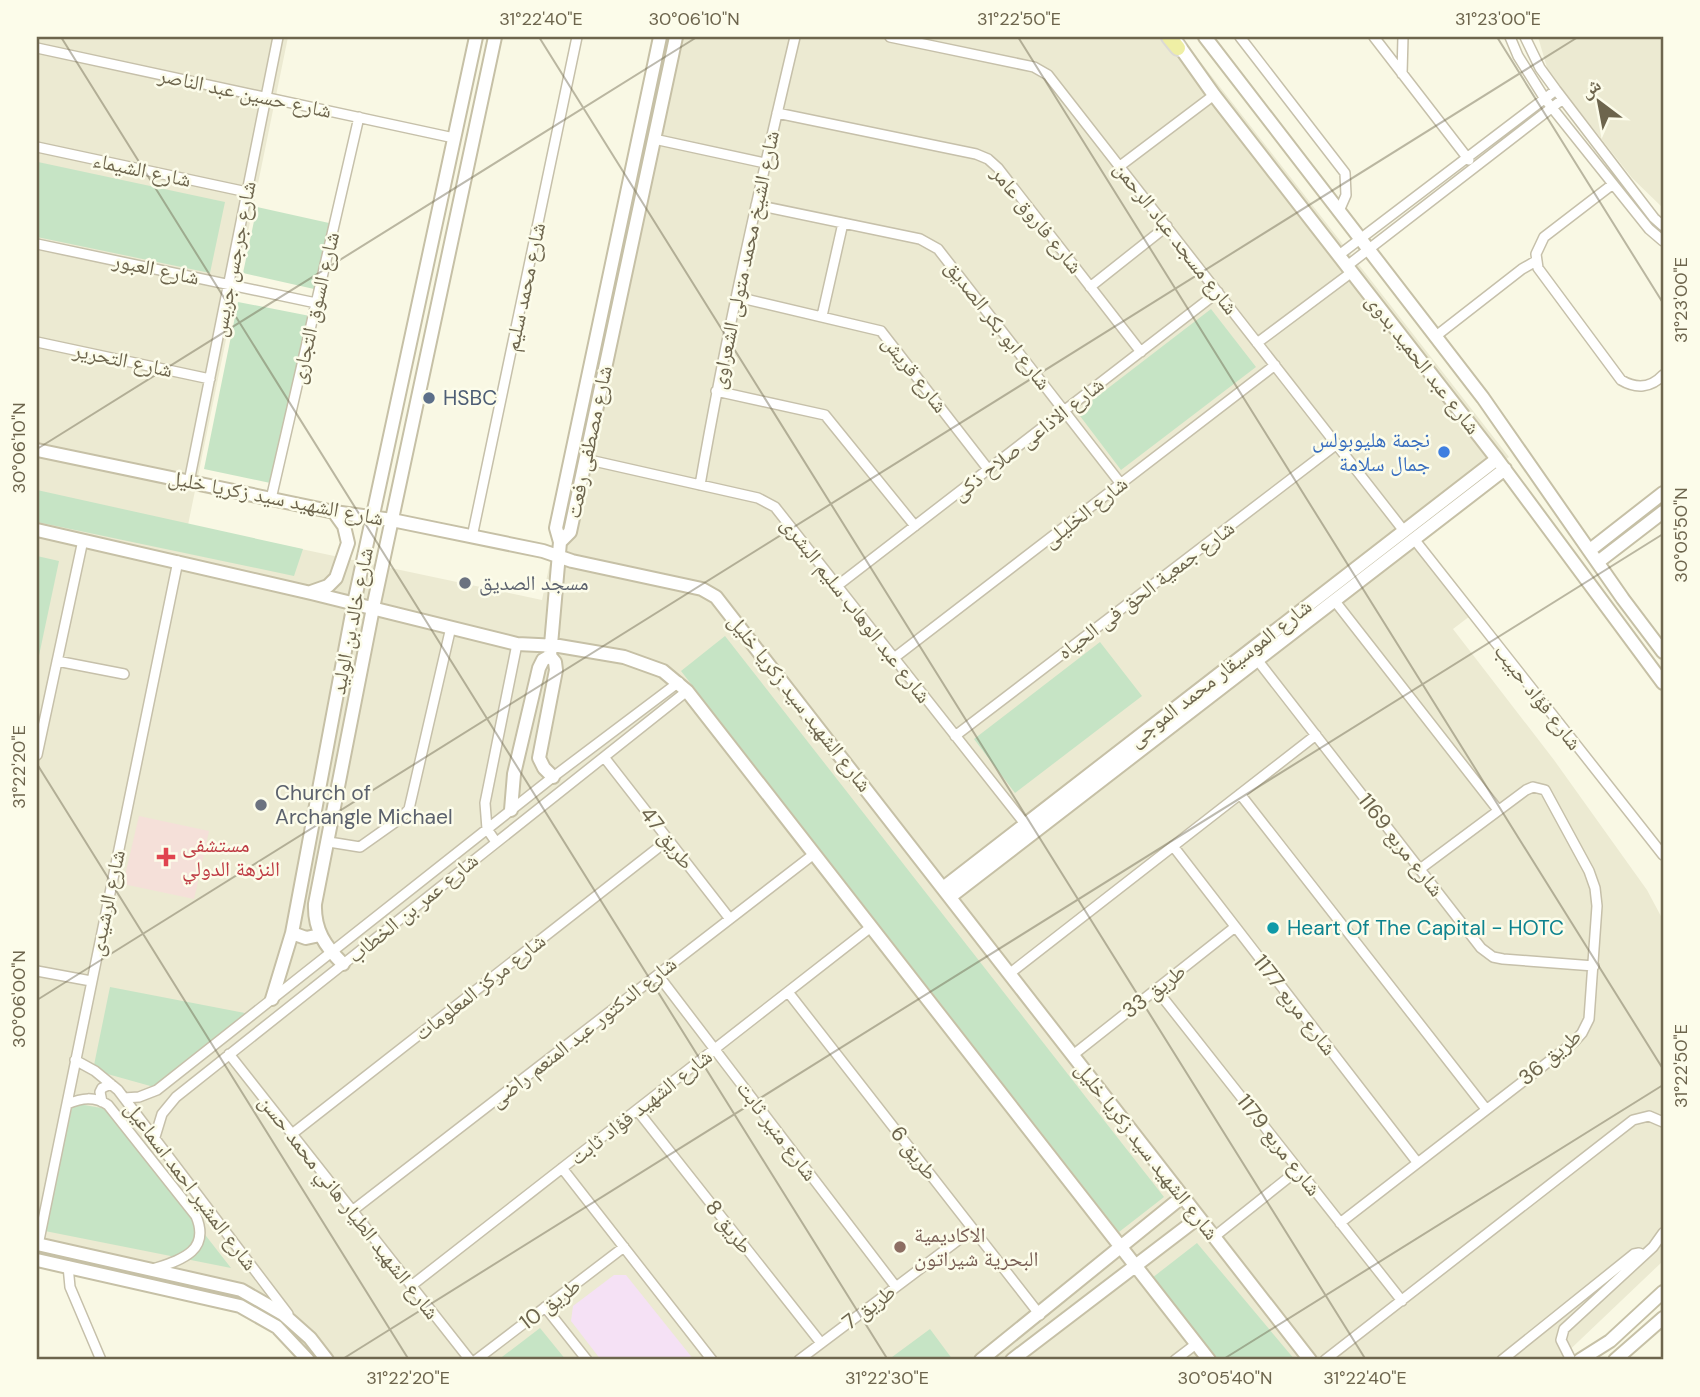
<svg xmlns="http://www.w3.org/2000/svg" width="1700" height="1397" font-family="'DM Sans','Noto Naskh Arabic',sans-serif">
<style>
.residential{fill:#ecead2}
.education{fill:#f5e1f5}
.medical{fill:#f5e0d9}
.green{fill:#c6e4c5}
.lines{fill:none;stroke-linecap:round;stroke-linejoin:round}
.street-casing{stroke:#c6c0aa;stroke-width:12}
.secondary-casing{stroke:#c6c0a6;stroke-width:16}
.primary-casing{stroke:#dcdad4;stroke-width:18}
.street{stroke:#fff;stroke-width:9}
.secondary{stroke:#fff;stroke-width:12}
.primary{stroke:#efefa5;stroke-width:14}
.ticks{fill:none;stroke:#6d654d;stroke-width:2;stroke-opacity:0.45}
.service-dot{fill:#5c6f8a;stroke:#fcfcea;stroke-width:2.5}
.shop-dot{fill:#3f7fe0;stroke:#fcfcea;stroke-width:2.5}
.worship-dot{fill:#6b7280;stroke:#fcfcea;stroke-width:2.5}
.health-dot{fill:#e0444e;stroke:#fcfcea;stroke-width:2.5}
.culture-dot{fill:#0f9aa8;stroke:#fcfcea;stroke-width:2.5}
.education-dot{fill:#8d6e63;stroke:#fcfcea;stroke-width:2.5}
.labels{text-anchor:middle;stroke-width:5;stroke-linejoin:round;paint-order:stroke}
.street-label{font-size:21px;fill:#6d654d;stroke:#fcfcea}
.service-label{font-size:21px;fill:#4e5e75;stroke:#fcfcea;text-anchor:start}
.shop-label{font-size:21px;fill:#366cbe;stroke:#fcfcea;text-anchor:end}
.worship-label{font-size:21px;fill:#5b616d;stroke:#fcfcea;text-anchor:start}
.health-label{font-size:21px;fill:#be3a42;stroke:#fcfcea;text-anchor:start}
.culture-label{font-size:21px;fill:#0d838f;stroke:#fcfcea;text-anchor:start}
.education-label{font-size:21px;fill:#785e54;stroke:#fcfcea;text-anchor:start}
.neatline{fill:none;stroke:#6d654d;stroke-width:2.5}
.ticks-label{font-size:18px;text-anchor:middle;fill:#6d654d}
</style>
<rect width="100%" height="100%" fill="#f9f8e4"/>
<!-- residential -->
<path class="residential" d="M37 37H288L188 525 542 600 663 37H1181L1509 457 1408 535 1470 616 1453 629 1554 760 1647 890 1663 920V1261L1559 1360H317L276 1312 237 1293 37 1251Z
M1538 37H1663V208L1632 178 1548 71Z"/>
<!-- education -->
<path class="education" d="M614 1275H626L694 1360H601L571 1321 573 1306Z"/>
<!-- medical -->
<path class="medical" d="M139 816 209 831 194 899 123 884Z"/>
<!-- green -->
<path class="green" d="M38 162 225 202 210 273 37 237Z
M257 207 329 223 314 289 243 273Z
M238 302 310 316 275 484 204 469Z
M1211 309 1256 367 1121 470 1077 412Z
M37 490 303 549 294 576 37 522Z
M37 556 59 561 37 665Z
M725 636 1164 1197 1119 1232 681 671Z
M1100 642 1142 696 1015 793 974 739Z
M110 987 250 1014 154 1087 93 1070Z
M73 1103 107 1109 231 1268 45 1231Z
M1197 1243 1295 1360H1212L1152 1278Z
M540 1328 566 1360H498Z
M930 1329 953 1360H888Z"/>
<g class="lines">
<!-- street casing -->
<g class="street-casing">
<path id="street" d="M890 37 1034 67 1048 75 1404 531
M1240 37 1345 173 1346 195 1339 211
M1374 37 1469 160
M1510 37 1518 56 1545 99 1649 229 1663 241
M1525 37 1540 68 1556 90 1654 218 1663 226
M37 48 454 138
M1402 74 1403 37
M777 113 976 154 988 159 998 168 1141 352
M654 139 765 163
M37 147 247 192
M1120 166 1214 95
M1613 184 1544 237 1536 254 1538 268 1621 380C1636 389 1651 388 1663 375
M756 205 920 239 938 249 1121 484
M37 244 316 303
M1339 255 1556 90
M1347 266 1563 99
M1090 287 1167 226
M737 297 881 331 988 469
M822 316 843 223
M1436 336 1522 269 1536 261
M37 342 210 379
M1257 343 1352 272
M716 391 825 415 915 526
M585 459 758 498 775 507 1029 829
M189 482 278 37
M700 485C726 334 760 185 795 37
M271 499 359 117
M472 537 577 37
M1414 539 1663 855
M837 586 1218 292
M1334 600 1498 810
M1255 657 1481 948 1493 957 1503 959 1594 966
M894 658 1275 365
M57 661 124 674
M955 736 1337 444
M37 755 83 540
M604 757 730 919
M1240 794 1486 1109
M329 842 360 847 401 818 409 809 451 627
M496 842 487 829 485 803 517 644
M1173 846 1417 1162
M37 971 91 981
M1009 974 1316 735
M658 975 896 1287
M1156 989 1402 1301
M788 992 1040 1315
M229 1054 470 1360
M1073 1055 1235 927
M75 1060 95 1071 118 1090 288 1314
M124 1098 139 1097 157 1090 553 777 679 682
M102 1102 100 1092 102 1088 111 1084
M67 1104C82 1098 94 1096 108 1105L196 1216C211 1252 180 1260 153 1269
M637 1110 821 1343
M292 1134 668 840
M155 1137 162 1114 176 1097 687 691
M562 1168 712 1360
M352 1211 814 854
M1340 1223 1574 1042 1582 1033 1589 1019 1597 906 1595 888 1589 871 1545 790 1533 787 1526 790 1420 869
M1214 1237 1298 1170
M38 1245 178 561
M68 1266 70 1287 101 1360
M411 1286 871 927
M545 1307 587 1360
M476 1360 624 1247
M799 1360 973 1229
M1175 1360 1196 1344
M1325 1360 1633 1120 1649 1116 1663 1122
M1502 1360 1634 1254 1639 1253 1644 1255
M1571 1360 1561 1340 1564 1329 1653 1247 1663 1233"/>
</g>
<!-- secondary casing -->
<g class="secondary-casing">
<path id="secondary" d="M1205 37 1483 398 1623 599 1663 652
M1175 40 1214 95 1497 459 1663 683
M37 450 334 512 392 520 543 551 572 561 702 589 716 597 1310 1360
M37 530 311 593 517 644 559 646 624 657 663 671 687 691 1209 1360
M560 542 570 532 676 37
M1590 550 1663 493
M1598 562 1663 512
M311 592 328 586 336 578 348 543 344 526 334 512
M550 656 560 542 556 528 660 37
M550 656 555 662 556 670 539 758 544 768 553 777
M511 810 514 774 539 668 543 660 550 656
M943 888 1497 459
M950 897 1505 469
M292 933 306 938 320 935
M343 964C325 946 314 930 315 904L373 608 495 37
M272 999 292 933 354 603 476 37
M37 1244 241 1290 283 1314 310 1338 327 1360
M37 1260 240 1306 277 1327 308 1360
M981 1360 1182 1197
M1012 1360 1198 1218
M1580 1360 1610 1341 1663 1292
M1615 1360 1663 1318"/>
</g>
<!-- primary casing -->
<g class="primary-casing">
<path id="primary" d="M1169 37 1178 48"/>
</g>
<!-- street -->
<use href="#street" class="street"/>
<!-- secondary -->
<use href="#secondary" class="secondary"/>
<!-- primary -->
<use href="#primary" class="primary"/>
</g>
<!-- ticks -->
<path class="ticks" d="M61 37 888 1360M539 37 1366 1360M1018 37 1663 1069M1497 37 1663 303M37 449 697 37M37 764 409 1360M37 1000 1578 37M341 1360 1663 534M1222 1360 1663 1085"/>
<!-- markers -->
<circle class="service-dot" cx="429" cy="398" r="7"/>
<circle class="shop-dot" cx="1444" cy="452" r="7"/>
<g class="worship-dot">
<circle cx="465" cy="583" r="7"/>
<circle cx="261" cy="805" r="7"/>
</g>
<path class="health-dot" d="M162.5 846.5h7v7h7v7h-7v7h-7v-7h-7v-7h7z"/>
<circle class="culture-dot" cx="1273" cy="928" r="7"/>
<circle class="education-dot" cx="900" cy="1247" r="7"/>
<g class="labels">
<!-- street labels -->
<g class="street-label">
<text transform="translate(245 93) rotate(12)" y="7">شارع حسين عبد الناصر</text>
<text transform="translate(142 170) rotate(12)" y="7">شارع الشيماء</text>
<text transform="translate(1037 220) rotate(51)" y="7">شارع فاروق عامر</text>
<text transform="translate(1176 238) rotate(52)" y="7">شارع مسجد عباد الرحمن</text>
<text transform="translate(234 259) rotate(-79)" y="7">شارع جرجس جريس</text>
<text transform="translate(745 260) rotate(-78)" y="7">شارع الشيخ محمد متولى الشعراوى</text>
<text transform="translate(156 269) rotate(12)" y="7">شارع العبور</text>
<text transform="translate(525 287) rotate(-78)" y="7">شارع محمد سليم</text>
<text transform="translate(315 308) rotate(-77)" y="7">شارع السوق التجارى</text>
<text transform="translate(998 325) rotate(52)" y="7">شارع ابو بكر الصديق</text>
<text transform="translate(123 360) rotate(12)" y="7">شارع التحرير</text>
<text transform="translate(1423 364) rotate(52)" y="7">شارع عبد الحميد بدوى</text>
<text transform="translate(915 374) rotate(52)" y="7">شارع قريش</text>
<text transform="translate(1028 439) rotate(-38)" y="7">شارع الاذاعى صلاح ذكى</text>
<text transform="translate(589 442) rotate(-78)" y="7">شارع مصطفى رفعت</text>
<text transform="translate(276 498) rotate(11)" y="7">شارع الشهيد سيد زكريا خليل</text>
<text transform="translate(1085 512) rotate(-38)" y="7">شارع الخليلى</text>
<text transform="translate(1146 590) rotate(-37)" y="7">شارع جمعية الحق فى الحياه</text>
<text transform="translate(856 610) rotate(52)" y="7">شارع عبد الوهاب سليم البشرى</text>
<text transform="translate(352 621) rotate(-79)" y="7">شارع خالد بن الوليد</text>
<text transform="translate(1220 673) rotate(-38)" y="7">شارع الموسيقار محمد الموجى</text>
<text transform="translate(1538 697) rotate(52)" y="7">شارع فؤاد حبيب</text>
<text transform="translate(800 703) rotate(52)" y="7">شارع الشهيد سيد زكريا خليل</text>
<text transform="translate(667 838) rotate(52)" y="7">طريق 47</text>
<text transform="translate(1401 845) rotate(52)" y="7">شارع مربع 1169</text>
<text transform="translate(107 903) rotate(-78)" y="7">شارع الرشيدى</text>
<text transform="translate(413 908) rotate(-39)" y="7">شارع عمر بن الخطاب</text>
<text transform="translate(480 987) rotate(-38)" y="7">شارع مركز المعلومات</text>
<text transform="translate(1154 991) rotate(-38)" y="7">طريق 33</text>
<text transform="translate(1295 1005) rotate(52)" y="7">شارع مربع 1177</text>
<text transform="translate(583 1032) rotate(-38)" y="7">شارع الدكتور عبد المنعم راضى</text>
<text transform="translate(1550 1057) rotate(-40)" y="7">طريق 36</text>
<text transform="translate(641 1107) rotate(-38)" y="7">شارع الشهيد فؤاد ثابت</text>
<text transform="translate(777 1131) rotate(53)" y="7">شارع منير ثابت</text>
<text transform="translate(1279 1145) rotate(52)" y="7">شارع مربع 1179</text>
<text transform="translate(1147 1151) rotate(52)" y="7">شارع الشهيد سيد زكريا خليل</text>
<text transform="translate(914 1153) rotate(52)" y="7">طريق 6</text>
<text transform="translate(191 1186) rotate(53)" y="7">شارع المشير احمد اسماعيل</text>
<text transform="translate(349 1207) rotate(52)" y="7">شارع الشهيد الطيار هاني محمد حسن</text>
<text transform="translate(729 1227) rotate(52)" y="7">طريق 8</text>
<text transform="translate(550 1304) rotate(-37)" y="7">طريق 10</text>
<text transform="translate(869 1307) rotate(-37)" y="7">طريق 7</text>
</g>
<!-- service labels -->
<g class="service-label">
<text x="443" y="405">HSBC</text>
</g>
<!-- shop labels -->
<g class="shop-label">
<text x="1430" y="447">نجمة هليوبولس<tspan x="1430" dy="24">جمال سلامة</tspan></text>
</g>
<!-- worship labels -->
<g class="worship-label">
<text x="479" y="590">مسجد الصديق</text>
<text x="275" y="800">Church of<tspan x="275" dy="24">Archangle Michael</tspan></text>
</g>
<!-- health labels -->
<g class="health-label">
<text x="182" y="852">مستشفى<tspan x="182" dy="24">النزهة الدولي</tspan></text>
</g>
<!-- culture labels -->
<g class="culture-label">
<text x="1287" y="935">Heart Of The Capital - HOTC</text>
</g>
<!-- education labels -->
<g class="education-label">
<text x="914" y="1242">الاكاديمية<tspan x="914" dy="24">البحرية شيراتون</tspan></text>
</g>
</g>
<!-- border -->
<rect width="1700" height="1397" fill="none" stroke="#fcfcea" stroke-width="77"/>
<!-- north arrow -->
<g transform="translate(1599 102) rotate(328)" stroke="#fcfcea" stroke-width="5" paint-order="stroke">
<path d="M0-5L12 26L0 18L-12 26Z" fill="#6d654d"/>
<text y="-10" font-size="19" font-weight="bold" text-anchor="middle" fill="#6d654d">ش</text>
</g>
<rect x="38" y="38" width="1624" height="1320" class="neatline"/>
<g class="ticks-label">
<text x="541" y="25">31°22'40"E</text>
<text x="694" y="25">30°06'10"N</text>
<text x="1019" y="25">31°22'50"E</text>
<text x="1498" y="25">31°23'00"E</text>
<text transform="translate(1681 300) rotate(-90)" y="6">31°23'00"E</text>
<text transform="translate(19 448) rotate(-90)" y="6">30°06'10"N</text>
<text transform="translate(1681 535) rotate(-90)" y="6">30°05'50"N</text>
<text transform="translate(19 767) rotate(-90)" y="6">31°22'20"E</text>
<text transform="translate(19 999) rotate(-90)" y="6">30°06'00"N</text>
<text transform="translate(1681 1066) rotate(-90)" y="6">31°22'50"E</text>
<text x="408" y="1384">31°22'20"E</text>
<text x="887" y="1384">31°22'30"E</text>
<text x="1225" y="1384">30°05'40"N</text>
<text x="1365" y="1384">31°22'40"E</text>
</g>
</svg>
